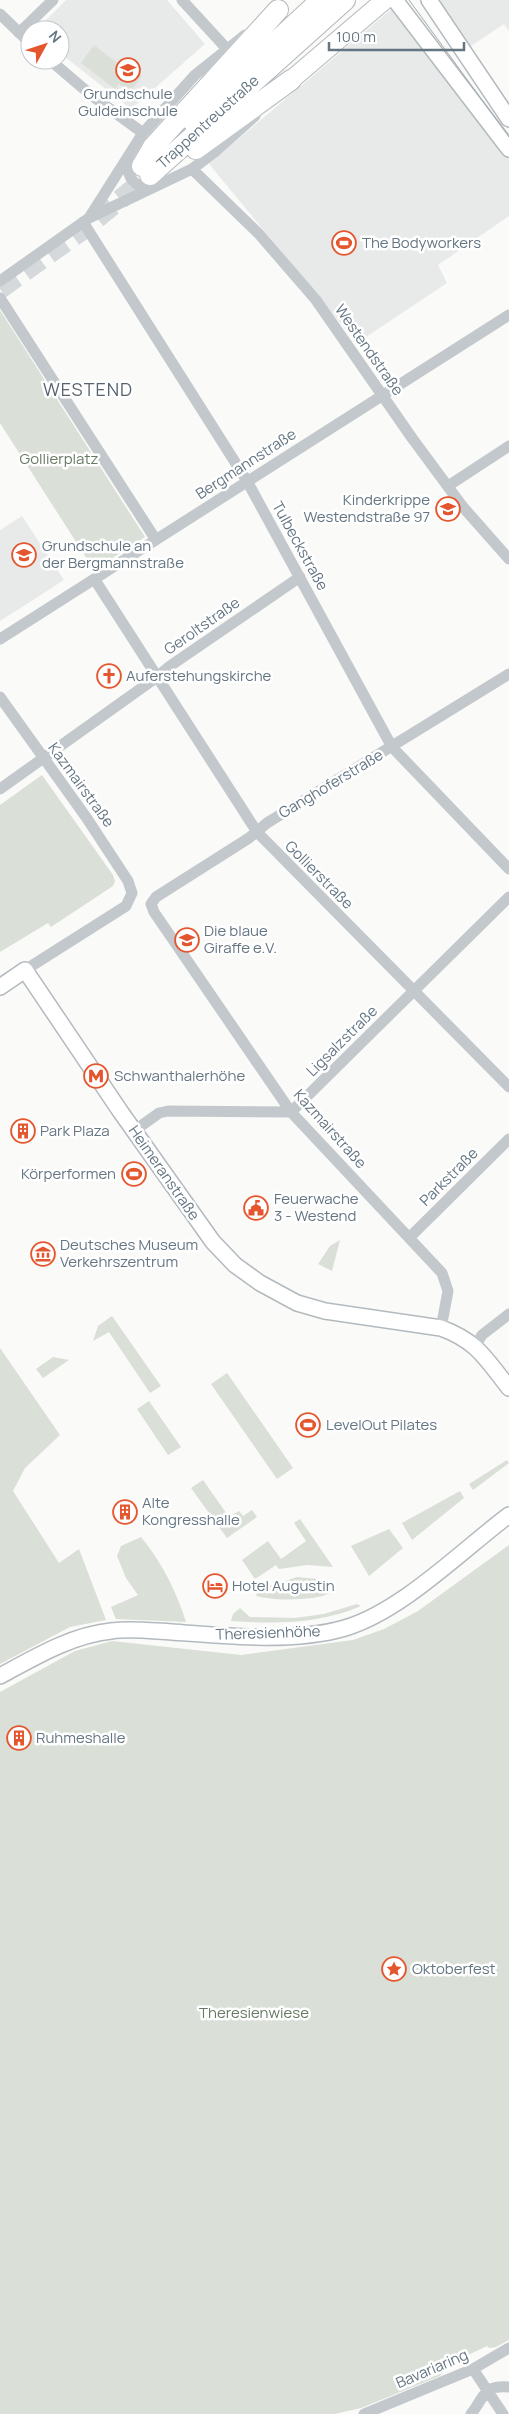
<svg xmlns="http://www.w3.org/2000/svg" width="509" height="2414" font-family="Manrope,sans-serif">
<style>
.built{fill:#e8e9e9}
.green{fill:#dadfd7}
.lines{fill:none;stroke-linecap:round;stroke-linejoin:round}
.highway-tunnel{stroke:#d5d9db;stroke-width:20;stroke-dasharray:20 10;stroke-linecap:butt}
.secondary-casing{stroke:#b3babf;stroke-width:18}
.primary-casing{stroke:#b5babe;stroke-width:20}
.highway-casing{stroke:#b4b9bd;stroke-width:22}
.street{stroke:#c3c8cc;stroke-width:11}
.secondary{stroke:#fff;stroke-width:15}
.primary{stroke:#fff;stroke-width:18}
.highway{stroke:#fff;stroke-width:20}
.tram{stroke:#a2aab0;stroke-width:1}
.labels{text-anchor:middle;stroke-width:5;stroke-linejoin:round;paint-order:stroke}
.poi-label{font-size:15px;fill:#657683;stroke:#fff;text-anchor:start}
.street-label{font-size:15px;fill:#657683;stroke:#fff}
.park-label{font-size:15px;fill:#687a64;stroke:#fff}
.quarter-label{font-size:18px;letter-spacing:1px;fill:#57646e;stroke:#fff}
</style>
<rect width="100%" height="100%" fill="#fafaf8"/>
<!-- built -->
<path class="built" d="M66 0H167L205 44 131 109 60 53V30H36Z
M436 0H509V31L504 24 468 48Z
M401 1 509 148V216L438 265 447 283 357 343 209 164Z
M22 516 64 580 0 621V530Z"/>
<!-- green -->
<path class="green" d="M94 45 128 71 131 68 142 76 130 92 119 84 115 89 81 63Z
M0 310 145 537 94 570 0 423Z
M42 775 113 875 115 881 113 886 51 927 48 923 0 952V805Z
M340 1240 332 1271 318 1264 330 1246Z
M112 1316 161 1386 150 1393 109 1332 93 1341 98 1326Z
M0 1348 60 1435 25 1468 13 1491 59 1563 79 1549 106 1620 70 1627 0 1664Z
M53 1357 69 1360 43 1378 36 1369Z
M227 1373 293 1468 277 1479 211 1384Z
M149 1401 181 1447 168 1455 137 1409Z
M507 1460 509 1463 473 1490 469 1484Z
M203 1480 229 1517 239 1511 243 1516 252 1510 257 1517 227 1538 191 1488Z
M460 1491 464 1498 412 1540 402 1523Z
M300 1519 333 1567 308 1565 279 1569 276 1565 255 1579 242 1560 268 1541 281 1559 306 1541 294 1523Z
M389 1529 403 1548 369 1576 351 1546Z
M141 1537C162 1563 176 1590 186 1622L116 1619 111 1607 138 1595 126 1578 117 1556 121 1546Z
M509 1545V2340L496 2347 489 2348 487 2346 445 2366 440 2376 361 2408 334 2414H0V1692L75 1651 112 1641 241 1655 353 1640 384 1629 418 1611Z
M297 1577 319 1579 333 1584 330 1593C315 1601 273 1601 256 1596L257 1593 267 1587Z
M357 1604 361 1606C320 1624 274 1624 231 1621L233 1614 240 1608 250 1617 295 1618 324 1614Z"/>
<g class="lines">
<!-- highway-tunnel -->
<path class="highway-tunnel" d="M0 289 84 229 150 175"/>
<!-- secondary casing -->
<g class="secondary-casing">
<path id="secondary" d="M395 0 509 149
M429 0 509 119
M0 987 25 970 120 1111 213 1242 235 1265 260 1283 297 1303 325 1311 441 1328C477 1341 486 1359 509 1388
M0 1676C35 1657 72 1635 111 1631 131 1628 152 1631 172 1632 224 1636 294 1643 345 1628 402 1611 461 1551 509 1515"/>
</g>
<!-- primary casing -->
<g class="primary-casing">
<path id="primary" d="M291 80 385 0"/>
</g>
<!-- highway casing -->
<g class="highway-casing">
<path id="highway" d="M191 120 321 0
M196 149 291 80
M142 166 153 147 278 10
M150 175 345 0"/>
</g>
<!-- street -->
<path class="street" d="M182 0 227 49
M0 14 30 43
M19 33 53 0
M50 60 91 95 143 133
M129 155C125 174 131 187 151 188
M192 169 259 234 316 300 412 438 463 507 509 559
M89 218 143 133 195 75 245 35
M83 222 247 481 392 747 509 869
M0 281 89 218 192 169 216 151 255 116
M0 298 156 540
M448 486 509 446
M95 580 257 832 509 1087
M0 639 509 315
M0 697 86 817 128 881 132 893 126 906 25 970
M0 789 157 677 170 666 300 577
M134 1131 159 1113 168 1111 291 1112 509 897
M410 1237 509 1139
M441 1328 448 1291 442 1273 291 1112 154 912 151 904 156 897 249 838 267 823 509 674
M476 1345 482 1335 509 1314
M473 2369 503 2414
M364 2414 473 2369 509 2348
M471 2414C485 2397 482 2385 509 2387"/>
<!-- secondary -->
<use href="#secondary" class="secondary"/>
<!-- primary -->
<use href="#primary" class="primary"/>
<!-- highway -->
<use href="#highway" class="highway"/>
<!-- tram -->
<path class="tram" d="M409 0 509 137"/>
</g>
<!-- icons -->
<defs>
<g id="school-ring" transform="scale(1.25)"><circle r="9.5" fill="#fff" stroke="#e4572e" stroke-width="1.5"/><path d="M0-5L7-2L0 1L-7-2ZM-4 1L0 2.5L4 1V4Q0 6-4 4Z" fill="#e4572e"/></g>
<g id="stadium-ring" transform="scale(1.25)"><circle r="9.5" fill="#fff" stroke="#e4572e" stroke-width="1.5"/><path d="M0-5a6.5 5 0 1 0 0 10a6.5 5 0 1 0 0-10ZM-3.5-1.8h7v3.6h-7Z" fill="#e4572e"/></g>
<g id="church-ring" transform="scale(1.25)"><circle r="9.5" fill="#fff" stroke="#e4572e" stroke-width="1.5"/><path d="M-1.2-6h2.4v3.5h3.3v2.4h-3.3V6h-2.4V-.1h-3.3v-2.4h3.3Z" fill="#e4572e"/></g>
<g id="metro-ring" transform="scale(1.25)"><circle r="9.5" fill="#fff" stroke="#e4572e" stroke-width="1.5"/><path d="M-5.5 5V-5H-3L0 0L3-5H5.5V5H3V-.5L0 4L-3-.5V5Z" fill="#e4572e"/></g>
<g id="building-ring" transform="scale(1.25)"><circle r="9.5" fill="#fff" stroke="#e4572e" stroke-width="1.5"/><path d="M-4-6H4V6H1V3H-1V6H-4ZM-2.5-4.3h1.7v1.8h-1.7ZM.8-4.3h1.7v1.8H.8ZM-2.5-1h1.7V.8h-1.7ZM.8-1h1.7V.8H.8Z" fill="#e4572e"/></g>
<g id="civic-ring" transform="scale(1.25)"><circle r="9.5" fill="#fff" stroke="#e4572e" stroke-width="1.5"/><path d="M-.6-6.5H3V-4.5H.6V-3L4-1V1h2V6H-6V1h2V-1L-.6-3ZM-1.2 2.5V6h2.4V2.5Z" fill="#e4572e"/></g>
<g id="museum-ring" transform="scale(1.25)"><circle r="9.5" fill="#fff" stroke="#e4572e" stroke-width="1.5"/><path d="M0-6L6-3V-2H-6V-3ZM-5-1h2V3h-2ZM-1-1h2V3h-2ZM3-1h2V3H3ZM-6 4H6V6H-6Z" fill="#e4572e"/></g>
<g id="hotel-ring" transform="scale(1.25)"><circle r="9.5" fill="#fff" stroke="#e4572e" stroke-width="1.5"/><path d="M-6-4.5h1.5V1H6V5H4.5V3h-9V5H-6ZM-4 0a1.8 1.8 0 1 1 3.6 0ZM.5 0V-2.5h3Q6-2.5 6 0Z" fill="#e4572e"/></g>
<g id="sight-ring" transform="scale(1.25)"><circle r="9.5" fill="#fff" stroke="#e4572e" stroke-width="1.5"/><path d="M0-6L1.8-2.2L6-1.7L2.9 1.2L3.7 5.4L0 3.3L-3.7 5.4L-2.9 1.2L-6-1.7L-1.8-2.2Z" fill="#e4572e"/></g>
</defs>
<g fill-rule="evenodd">
<use href="#school-ring" x="128" y="70"/>
<use href="#stadium-ring" x="344" y="243"/>
<use href="#school-ring" x="448" y="509"/>
<use href="#school-ring" x="24" y="555"/>
<use href="#church-ring" x="109" y="676"/>
<use href="#school-ring" x="187" y="940"/>
<use href="#metro-ring" x="96" y="1076"/>
<use href="#building-ring" x="23" y="1131"/>
<use href="#stadium-ring" x="134" y="1174"/>
<use href="#civic-ring" x="256" y="1208"/>
<use href="#museum-ring" x="43" y="1254"/>
<use href="#stadium-ring" x="308" y="1425"/>
<use href="#building-ring" x="125" y="1512"/>
<use href="#hotel-ring" x="215" y="1586"/>
<use href="#building-ring" x="19" y="1738"/>
<use href="#sight-ring" x="394" y="1969"/>
</g>
<g class="labels">
<!-- poi labels -->
<g class="poi-label">
<text x="128" y="99" text-anchor="middle">Grundschule<tspan x="128" dy="17">Guldeinschule</tspan></text>
<text x="362" y="248">The Bodyworkers</text>
<text x="430" y="505" text-anchor="end">Kinderkrippe<tspan x="430" dy="17">Westendstraße 97</tspan></text>
<text x="42" y="551">Grundschule an<tspan x="42" dy="17">der Bergmannstraße</tspan></text>
<text x="126" y="681">Auferstehungskirche</text>
<text x="204" y="936">Die blaue<tspan x="204" dy="17">Giraffe e.V.</tspan></text>
<text x="114" y="1081">Schwanthalerhöhe</text>
<text x="40" y="1136">Park Plaza</text>
<text x="116" y="1179" text-anchor="end">Körperformen</text>
<text x="274" y="1204">Feuerwache<tspan x="274" dy="17">3 - Westend</tspan></text>
<text x="60" y="1250">Deutsches Museum<tspan x="60" dy="17">Verkehrszentrum</tspan></text>
<text x="326" y="1430">LevelOut Pilates</text>
<text x="142" y="1508">Alte<tspan x="142" dy="17">Kongresshalle</tspan></text>
<text x="232" y="1591">Hotel Augustin</text>
<text x="36" y="1743">Ruhmeshalle</text>
<text x="412" y="1974">Oktoberfest</text>
</g>
<!-- street labels -->
<g class="street-label">
<text transform="translate(208 122) rotate(-42)" y="5">Trappentreustraße</text>
<text transform="translate(369 350) rotate(55)" y="5">Westendstraße</text>
<text transform="translate(246 464) rotate(-33)" y="5">Bergmannstraße</text>
<text transform="translate(300 546) rotate(61)" y="5">Tulbeckstraße</text>
<text transform="translate(202 626) rotate(-35)" y="5">Geroltstraße</text>
<text transform="translate(331 784) rotate(-31)" y="5">Ganghoferstraße</text>
<text transform="translate(81 785) rotate(54)" y="5">Kazmairstraße</text>
<text transform="translate(319 875) rotate(45)" y="5">Gollierstraße</text>
<text transform="translate(342 1041) rotate(-45)" y="5">Ligsalzstraße</text>
<text transform="translate(330 1129) rotate(48)" y="5">Kazmairstraße</text>
<text transform="translate(164 1173) rotate(55)" y="5">Heimeranstraße</text>
<text transform="translate(449 1177) rotate(-45)" y="5">Parkstraße</text>
<text transform="translate(268 1633) rotate(-2)" y="5">Theresienhöhe</text>
<text transform="translate(432 2369) rotate(-23)" y="5">Bavariaring</text>
</g>
<!-- park labels -->
<g class="park-label">
<text x="59" y="464">Gollierplatz</text>
<text x="254" y="2018">Theresienwiese</text>
</g>
<!-- quarter labels -->
<g class="quarter-label">
<text x="88" y="396">WESTEND</text>
</g>
</g>
<!-- north arrow -->
<g transform="translate(45 45) rotate(50)"><circle r="24" fill="#ffffff" stroke="#c1c8cd"/>
<path d="M0-4L9 19L0 12L-9 19Z" fill="#e4572e"/>
<text y="-8" font-size="14" font-weight="bold" text-anchor="middle" fill="#657683">N</text>
</g>
<!-- scale -->
<path d="M329 42v8h135v-8" fill="none" stroke="#657683" stroke-width="2.5"/>
<text x="336" y="42" font-size="15" fill="#657683" stroke="#ffffff" stroke-width="4" paint-order="stroke">100 m</text>
</svg>
